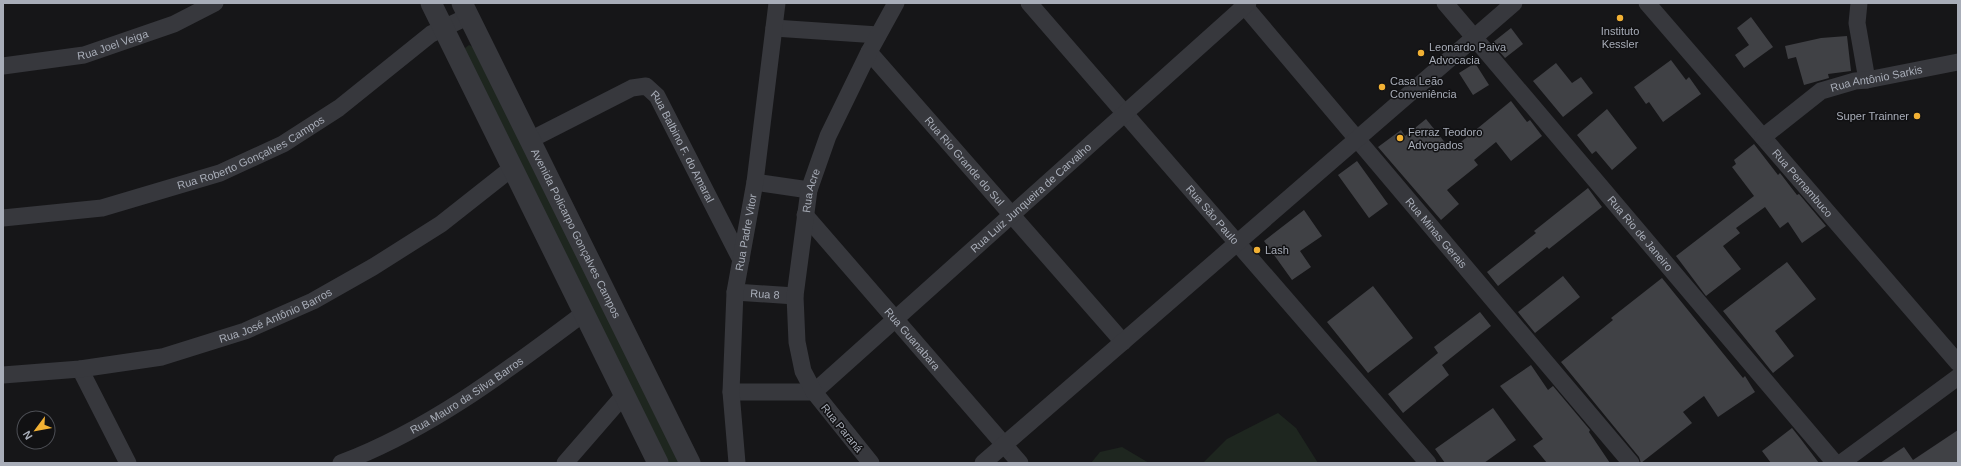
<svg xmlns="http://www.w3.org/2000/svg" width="1961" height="466" font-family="Helvetica,sans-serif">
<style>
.green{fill:#1e261f}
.building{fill:#404145}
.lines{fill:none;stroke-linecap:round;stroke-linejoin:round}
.minor{stroke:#37383d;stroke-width:17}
.tertiary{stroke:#37383d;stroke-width:21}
.poi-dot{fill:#f2b134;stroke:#111113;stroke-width:1.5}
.labels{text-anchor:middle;stroke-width:3;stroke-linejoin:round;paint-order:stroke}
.poi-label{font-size:11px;fill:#a8adb8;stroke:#111113;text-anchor:start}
.street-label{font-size:11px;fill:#a8adb8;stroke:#111113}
</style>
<rect width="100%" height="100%" fill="#161618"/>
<!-- green -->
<path class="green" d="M469 45 473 47 680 463H669L465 52V48Z
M1278 413 1296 428 1318 463H1203L1227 439Z
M1122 447 1149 463H1091L1100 452Z"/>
<!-- building -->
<path class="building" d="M1751 17 1773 47 1744 68 1735 55 1749 45 1737 28Z
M1511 28 1523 44 1505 58 1492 43Z
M1847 36 1851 71 1828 74 1829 78 1804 85 1796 57 1788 59 1785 46 1821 38Z
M1671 60 1686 80 1689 77 1701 94 1663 122 1649 102 1646 104 1634 87Z
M1475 63 1489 85 1473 95 1459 73Z
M1556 63 1572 83 1581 77 1593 93 1563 117 1533 81Z
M1511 101 1527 122 1530 120 1542 136 1511 161 1496 142 1474 160 1478 165 1447 190 1459 204 1441 220 1378 147 1401 130 1405 136 1426 119 1451 150Z
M1607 109 1637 148 1612 170 1596 151 1592 154 1577 135Z
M1754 144 1778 175 1780 173 1797 195 1799 194 1826 226 1802 243 1788 222 1780 228 1765 207 1736 228 1740 233 1723 246 1741 269 1706 296 1676 256 1754 196 1732 167 1736 164 1734 160Z
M1357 161 1388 204 1369 218 1338 175Z
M1588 188 1602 207 1549 249 1547 247 1498 286 1487 272 1536 233 1534 231Z
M1304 210 1322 236 1300 251 1311 267 1292 280 1264 241Z
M1787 262 1816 299 1775 331 1794 356 1773 373 1723 311Z
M1563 276 1580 297 1535 333 1518 312Z
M1662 278 1743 378 1745 376 1755 392 1718 417 1704 396 1683 412 1692 423 1641 463 1639 457 1561 362 1613 320 1611 318Z
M1373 286 1413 338 1368 373 1327 322Z
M1480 312 1491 326 1442 365 1449 375 1403 413 1388 394 1438 353 1434 347Z
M1531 365 1548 390 1553 386 1590 430 1589 432 1610 463H1547L1533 446 1543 439 1500 386Z
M1493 408 1516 440 1484 463H1445L1435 449Z
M1792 428 1800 438 1819 463H1771L1762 451Z
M1958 430V463H1880L1904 447 1913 460Z"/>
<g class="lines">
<!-- minor -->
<g class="minor">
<path id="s1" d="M1029 3 1428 463"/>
<path id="s2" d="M1242 3 1631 463"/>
<path id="s3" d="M1445 3 1835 463"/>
<path id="s4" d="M1647 3 1958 363"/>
<path d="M1859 3 1857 23 1867 80"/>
<path d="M774 28 878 35"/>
<path id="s5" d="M869 52 1123 342"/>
<path id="s6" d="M3 66 84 55 174 24 215 3"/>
<path id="s7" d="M1763 137 1821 91 1855 81 1867 80 1958 62"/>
<path id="s8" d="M530 140 632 88 646 86 657 96 741 260"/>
<path d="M755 182 809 190"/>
<path id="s9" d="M805 215 1020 463"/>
<path id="s10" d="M3 218 102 208 220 173 283 144 339 108 431 34 469 16"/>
<path id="s11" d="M735 292 795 296"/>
<path d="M80 369 128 463"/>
<path id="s12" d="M3 375 80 369 162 357 245 331 313 301 373 267 441 224 512 168"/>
<path d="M731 392H814"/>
<path id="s13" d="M814 392 1248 3"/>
<path id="s14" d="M341 463C431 429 508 370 584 313"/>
<path d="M565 463 625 394"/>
<path id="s15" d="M737 463 731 392 735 292 755 182 777 3"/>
<path id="s16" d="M871 463 814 392 803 371 797 342 795 296 809 190 828 136 869 52 896 3"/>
<path d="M983 463 1514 3"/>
<path d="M1841 463 1958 377"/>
</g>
<!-- tertiary -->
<g class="tertiary">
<path d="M431 3 658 463"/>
<path id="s17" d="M462 3 690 463"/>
</g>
</g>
<!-- markers -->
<g class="poi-dot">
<circle cx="1620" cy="18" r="4"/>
<circle cx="1421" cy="53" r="4"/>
<circle cx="1382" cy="87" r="4"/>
<circle cx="1917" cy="116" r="4"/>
<circle cx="1400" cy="138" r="4"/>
<circle cx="1257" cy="250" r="4"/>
</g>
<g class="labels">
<!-- poi labels -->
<g class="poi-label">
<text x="1620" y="35" text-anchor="middle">Instituto<tspan x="1620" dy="13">Kessler</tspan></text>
<text x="1429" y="51">Leonardo Paiva<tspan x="1429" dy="13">Advocacia</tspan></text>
<text x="1390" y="85">Casa Leão<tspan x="1390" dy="13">Conveniência</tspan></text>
<text x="1909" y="120" text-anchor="end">Super Trainner</text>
<text x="1408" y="136">Ferraz Teodoro<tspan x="1408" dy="13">Advogados</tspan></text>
<text x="1265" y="254">Lash</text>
</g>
<!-- street labels -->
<g class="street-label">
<text dy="4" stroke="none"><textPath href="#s6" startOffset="112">Rua Joel Veiga</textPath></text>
<text dy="4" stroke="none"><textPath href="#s7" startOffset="131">Rua Antônio Sarkis</textPath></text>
<text dy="4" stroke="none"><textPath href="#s8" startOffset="200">Rua Balbino F. do Amaral</textPath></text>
<text dy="4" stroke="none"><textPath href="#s10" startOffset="259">Rua Roberto Gonçalves Campos</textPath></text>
<text dy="4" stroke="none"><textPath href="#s5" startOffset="145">Rua Rio Grande do Sul</textPath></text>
<text dy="4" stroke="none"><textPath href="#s4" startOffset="238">Rua Pernambuco</textPath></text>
<text dy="4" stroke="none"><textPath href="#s16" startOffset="297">Rua Acre</textPath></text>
<text dy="4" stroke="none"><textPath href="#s13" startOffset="291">Rua Luiz Junqueira de Carvalho</textPath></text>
<text dy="4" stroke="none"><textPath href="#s1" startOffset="280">Rua São Paulo</textPath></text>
<text dy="4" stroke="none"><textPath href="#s17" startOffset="257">Avenida Policarpo Gonçalves Campos</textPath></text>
<text dy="4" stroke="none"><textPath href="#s15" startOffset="232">Rua Padre Vitor</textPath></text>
<text dy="4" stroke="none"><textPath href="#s2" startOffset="301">Rua Minas Gerais</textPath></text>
<text dy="4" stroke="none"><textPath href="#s3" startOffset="302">Rua Rio de Janeiro</textPath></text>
<text dy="4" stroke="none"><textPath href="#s11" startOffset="30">Rua 8</textPath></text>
<text dy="4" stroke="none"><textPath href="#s12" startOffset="281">Rua José Antônio Barros</textPath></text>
<text dy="4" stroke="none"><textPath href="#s9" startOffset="164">Rua Guanabara</textPath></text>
<text dy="4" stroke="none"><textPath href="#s14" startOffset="143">Rua Mauro da Silva Barros</textPath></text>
<text transform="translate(842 428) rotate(51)" y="4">Rua Paraná</text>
</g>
</g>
<!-- border -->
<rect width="1961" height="466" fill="none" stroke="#a8adb8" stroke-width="8"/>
<!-- north arrow -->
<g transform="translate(36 430) rotate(238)"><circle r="19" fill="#111113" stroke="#4d4f55"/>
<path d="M0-3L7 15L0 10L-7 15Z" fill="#f2b134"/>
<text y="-6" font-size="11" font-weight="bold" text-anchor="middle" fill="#a8adb8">N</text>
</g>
</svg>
